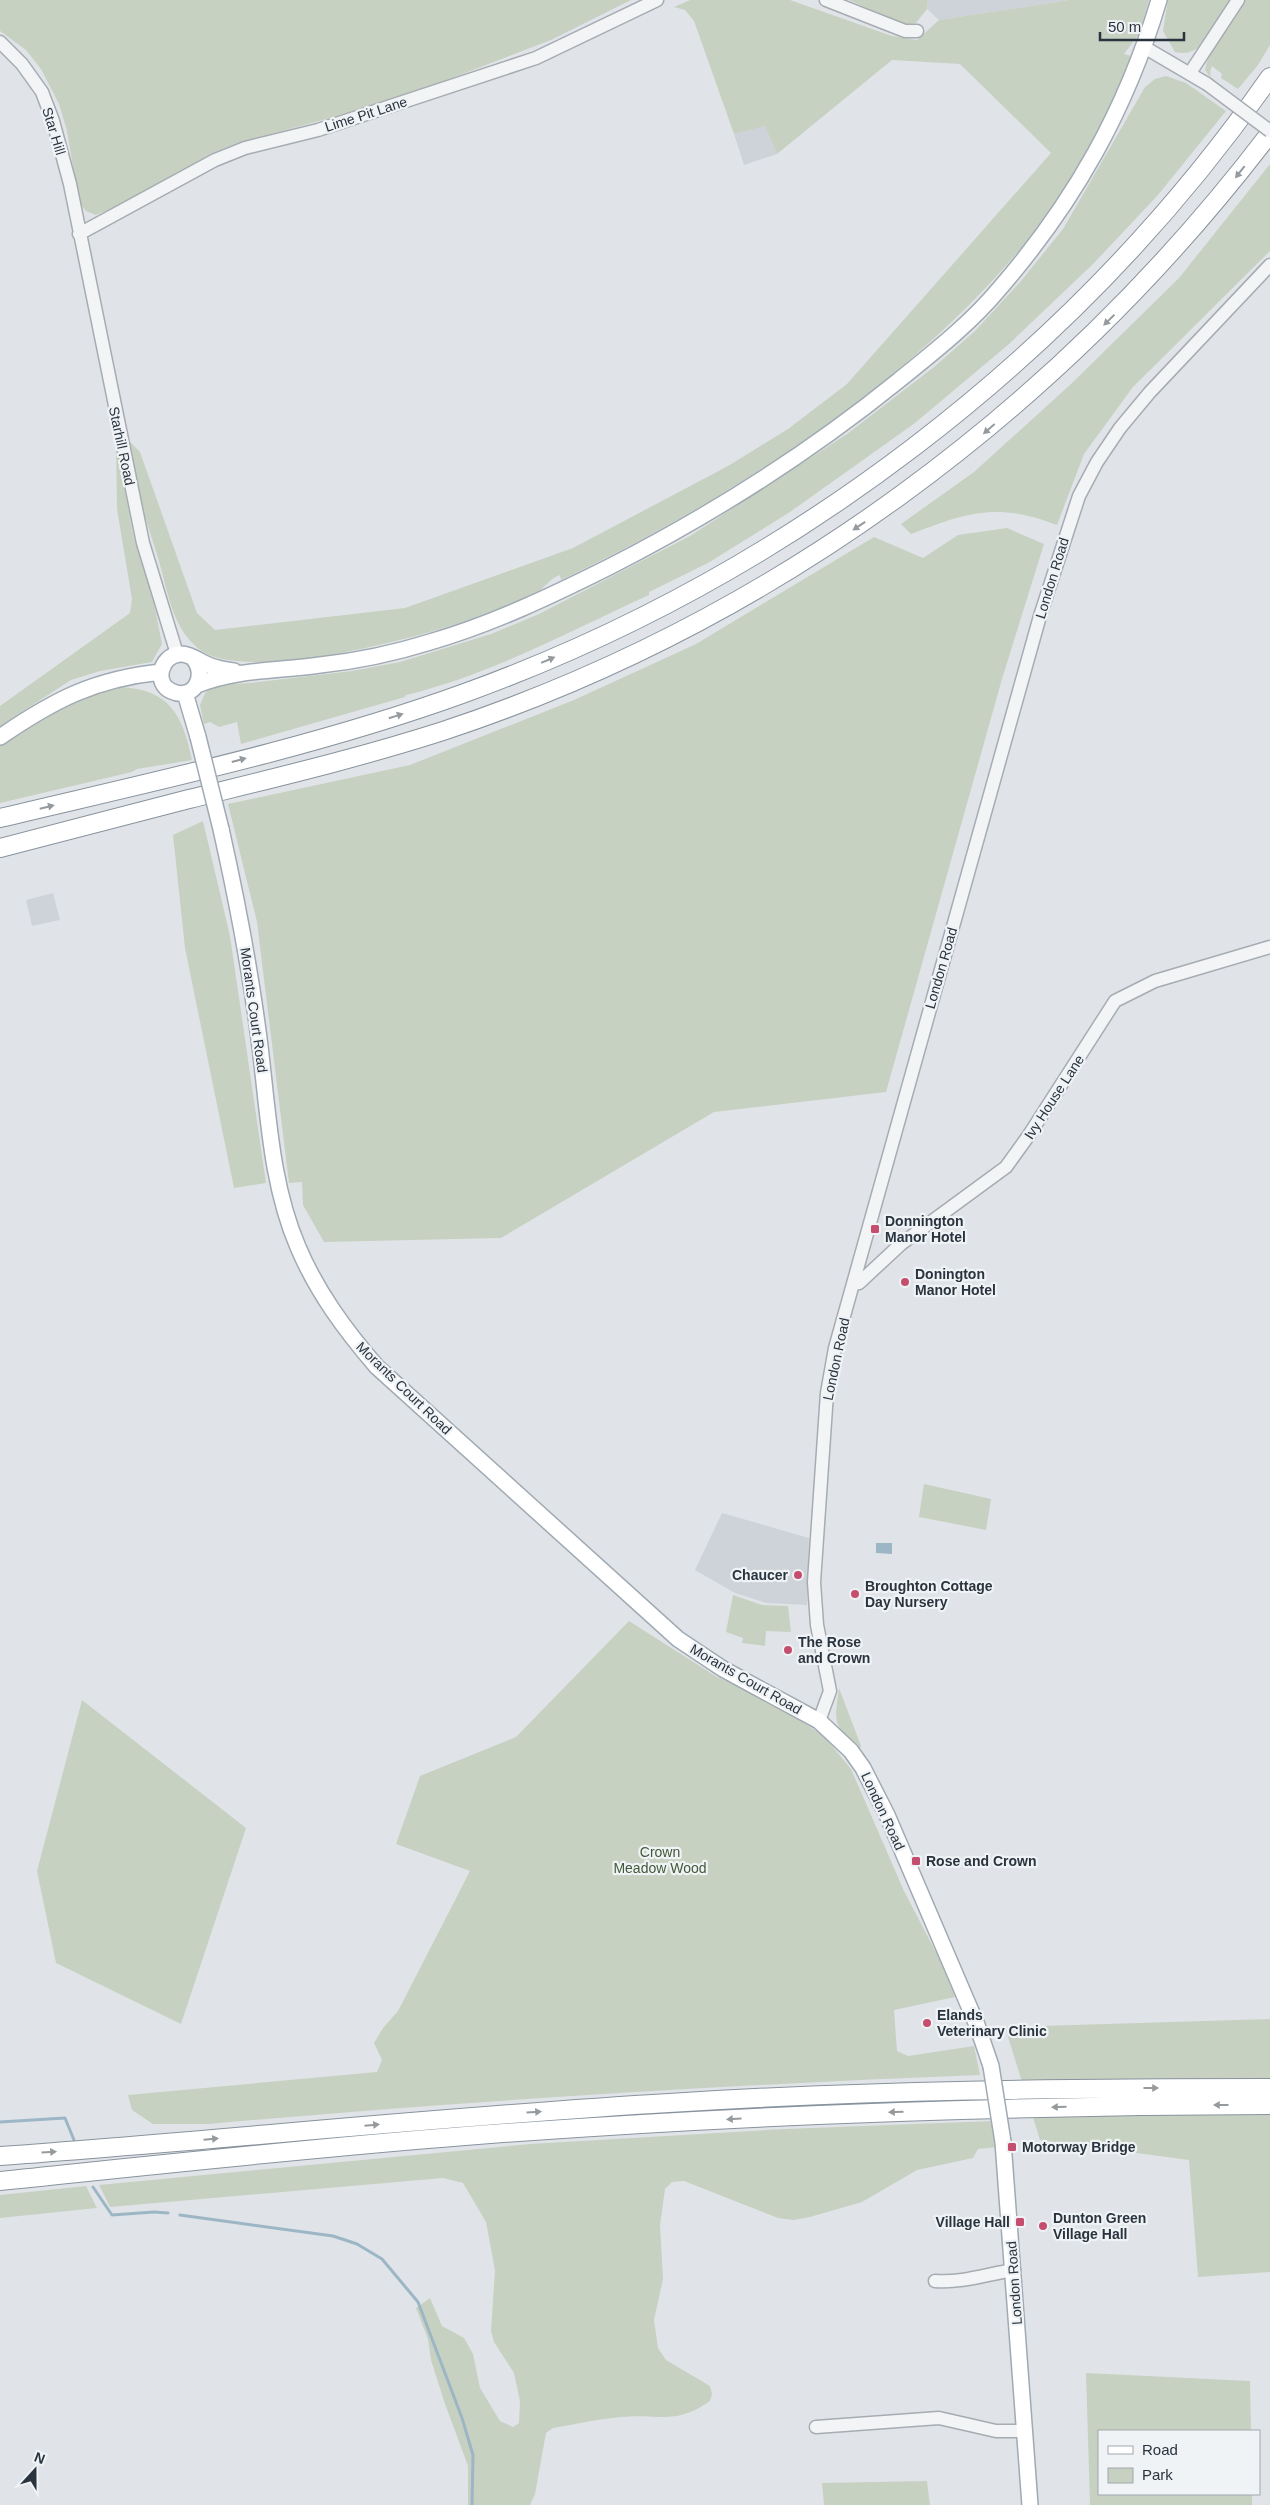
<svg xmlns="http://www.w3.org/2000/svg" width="1270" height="2505" font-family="Helvetica,sans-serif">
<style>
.built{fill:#ced3da}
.green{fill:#c7d1c1}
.water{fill:#9db6c6}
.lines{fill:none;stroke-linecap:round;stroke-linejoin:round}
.stream{stroke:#9db6c6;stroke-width:3}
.minor-casing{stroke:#a6acb2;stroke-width:15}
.major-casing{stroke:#a0aab3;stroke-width:18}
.highway-casing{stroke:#88939d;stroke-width:20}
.minor{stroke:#f2f4f6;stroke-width:12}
.major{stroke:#fff;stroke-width:15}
.highway{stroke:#fff;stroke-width:18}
.minor-bridge-casing{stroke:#a6acb2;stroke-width:15;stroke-linecap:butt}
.major-bridge-casing{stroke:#a0aab3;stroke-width:18;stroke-linecap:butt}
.minor-bridge{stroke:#f2f4f6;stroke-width:12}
.major-bridge{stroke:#fff;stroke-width:15}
.oneway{fill:#949a9e}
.poi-dot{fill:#c54d6d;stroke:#eff3f6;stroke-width:2}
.labels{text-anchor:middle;stroke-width:4.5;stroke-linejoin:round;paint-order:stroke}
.street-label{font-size:14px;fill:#2a343e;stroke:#eff3f6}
.poi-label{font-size:14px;font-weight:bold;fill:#2a343e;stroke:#eff3f6;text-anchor:start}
.park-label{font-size:14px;fill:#425938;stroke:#eff3f6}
</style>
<rect width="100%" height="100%" fill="#e0e4e8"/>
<!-- built -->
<path class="built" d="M928 0H1069L939 20 927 9Z
M765 125 777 154 744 165 734 134Z
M53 893 60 920 32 926 26 900Z
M722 1513 809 1538 807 1605 766 1603 735 1593 695 1570Z"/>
<!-- green -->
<path class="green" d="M0 0H631L551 40 439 83 352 112 237 143 214 152 117 206 96 215 86 211 79 202 67 131 59 104 41 69 26 50 0 31Z
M690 0H790L892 36 917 40 939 20 1069 0H1149L1139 34 1124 54 1131 56C1105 122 1070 188 1025 243 910 385 725 502 561 580L560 575C550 579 547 585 539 591 524 600 493 610 476 617 424 637 244 685 199 649 171 627 168 590 158 558 148 524 129 475 129 441L140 452 197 613 215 630 405 608 573 548 728 466 788 429 847 384 1051 153 960 64 892 60 777 154 765 126 734 134 694 21 685 10 674 7Z
M849 0H928L927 9 916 23 905 25Z
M1168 0H1230C1216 20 1205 60 1175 52L1163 31Z
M1245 0H1270V45L1258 65 1238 89 1221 78 1222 74 1212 66 1210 72 1211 78 1205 70 1208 58Z
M1166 76 1186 83 1226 111 1158 195 1093 264 1009 344 915 423 790 512 708 563 649 592V595C570 631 492 674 406 695L405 697 241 744 237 722 219 727 210 722 204 724 200 705 205 693 215 685 250 683 352 671 400 662 491 634 539 614 690 536 847 434 934 367 975 331 1021 281 1063 229 1145 87 1155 79Z
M1270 164V251L1133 387 1084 454 1057 525C997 502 968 512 911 534L901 524 974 472 1071 384 1179 278Z
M116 445 134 538 154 603 162 644 152 662 100 671 71 680 0 726V706L130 613 132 599 117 509Z
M1007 528 1044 544 1002 679 886 1092 714 1112 501 1238 324 1242 303 1205 302 1182 289 1183 257 922 228 804 410 765 574 700 696 644 874 537 923 558 958 535Z
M120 687C170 689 183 716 192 760L137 769 132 772 0 803V746L71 703Z
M203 821 230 936 266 1183 234 1188 185 948 173 835Z
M924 1484 991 1499 986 1530 919 1517Z
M733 1595 762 1605 788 1606 791 1632 766 1631 765 1646 742 1643 743 1638 726 1632Z
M629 1621 717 1677 767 1700 823 1735 851 1769 904 1891 940 1960 955 1997 894 2010 897 2051 908 2056 974 2046 980 2075C722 2085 466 2101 209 2124H153L132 2110 128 2095 377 2072 382 2060 374 2043 383 2028 398 2011 470 1871 396 1844 420 1776 516 1737Z
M839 1688 861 1746 859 1750C833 1724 834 1724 839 1688Z
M82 1700 246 1828 181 2024 56 1963 37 1871Z
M1270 2019V2272L1198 2277 1189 2160 1040 2140 1005 2027Z
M993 2121 998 2147 978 2149 973 2158 917 2170 862 2202 810 2217 794 2220 778 2218 684 2181 672 2182 665 2189 660 2225 663 2279 654 2320 658 2348 666 2360 710 2386 712 2394 710 2401C674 2426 660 2413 621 2417 599 2419 576 2424 553 2428L546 2433 535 2494 530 2505H468V2466L445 2404 431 2360 428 2339 416 2308 430 2298 442 2326 464 2338 473 2354 480 2388 500 2421 513 2427 519 2423 520 2401 514 2373 494 2342 491 2331 495 2270 486 2222 463 2183 443 2178 110 2207 99 2185 530 2144 785 2129Z
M86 2186 97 2208 0 2218V2195Z
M1086 2373 1250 2381 1251 2431H1099V2494H1252V2505H1090Z
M927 2481 930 2505H824L822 2483Z"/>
<!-- water -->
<path class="water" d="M876 1543H892V1554L876 1553Z"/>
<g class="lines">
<!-- stream -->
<path class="stream" d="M0 2122 65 2118 74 2140
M93 2187 112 2215 154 2212 168 2213
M180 2215 333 2236 357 2244 382 2259 418 2302 462 2418 473 2455 472 2505"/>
<!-- minor casing -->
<g class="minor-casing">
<path id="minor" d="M826 0 905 31H917
M0 42 22 64 42 92 53 121 70 184 143 543 177 654
M1144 47 1207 84
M1190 73 1238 0
M79 234 215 160 245 148 318 130 536 58 657 0
M853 1284 859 1283 901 1244 1006 1167 1029 1135 1115 1001 1155 981 1270 947
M819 1721 830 1691 817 1625 814 1582 827 1393 835 1348 1040 616 1079 496 1097 462 1120 428 1150 392 1270 265
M935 2281C963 2283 987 2274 1014 2270
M816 2427 939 2418 996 2431H1025"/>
</g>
<!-- major casing -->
<g class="major-casing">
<path id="major" d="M193 658C208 675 194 702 171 691 154 683 160 657 179 654 190 653 201 663 211 666 218 669 227 670 234 671
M197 685C236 669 278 671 320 665 357 661 395 653 430 642 492 624 551 596 609 567 711 515 809 453 898 381 934 352 971 323 1000 288 1075 201 1126 110 1159 0
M185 693 198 737
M0 737C54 700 94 679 161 672
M221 829C236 896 249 963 258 1031 268 1103 269 1180 298 1247 317 1292 345 1330 377 1367L678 1639 723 1669 819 1721 851 1751 863 1768 887 1815 977 2025 991 2066
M1003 2142 1030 2505"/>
</g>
<!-- highway casing -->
<g class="highway-casing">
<path id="highway" d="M0 818C155 781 312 748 462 694 784 578 1074 358 1270 77
M0 848C63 832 126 815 189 799 274 778 359 758 443 731 773 622 1060 409 1270 133
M0 2156C223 2140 446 2116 669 2103 869 2090 1070 2088 1270 2088
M0 2181C155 2165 310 2148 465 2136 733 2115 1001 2106 1270 2105"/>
</g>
<!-- minor -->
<use href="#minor" class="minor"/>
<!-- major -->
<use href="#major" class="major"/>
<!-- highway -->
<use href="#highway" class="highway"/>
<!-- minor-bridge casing -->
<g class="minor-bridge-casing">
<path id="minor-bridge" d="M1207 84 1270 131"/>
</g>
<!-- major-bridge casing -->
<g class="major-bridge-casing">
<path id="major-bridge" d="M198 737 221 829
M991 2066 1003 2142"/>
</g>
<!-- minor-bridge -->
<use href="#minor-bridge" class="minor-bridge"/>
<!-- major-bridge -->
<use href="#major-bridge" class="major-bridge"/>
</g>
<!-- one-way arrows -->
<defs><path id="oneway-solid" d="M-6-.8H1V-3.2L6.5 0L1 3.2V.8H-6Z" transform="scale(1.25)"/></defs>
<g class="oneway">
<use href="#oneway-solid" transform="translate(1240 172) rotate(128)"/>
<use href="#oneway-solid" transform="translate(1109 320) rotate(136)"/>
<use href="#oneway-solid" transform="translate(989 429) rotate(139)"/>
<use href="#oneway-solid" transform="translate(859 526) rotate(146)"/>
<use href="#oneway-solid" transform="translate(548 660) rotate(-23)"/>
<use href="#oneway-solid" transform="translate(396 716) rotate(-17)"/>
<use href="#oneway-solid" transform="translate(239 760) rotate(-15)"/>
<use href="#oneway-solid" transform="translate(47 807) rotate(-14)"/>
<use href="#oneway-solid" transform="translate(1151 2088)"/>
<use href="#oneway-solid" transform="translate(1221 2105) rotate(180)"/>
<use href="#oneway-solid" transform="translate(1059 2107) rotate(179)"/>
<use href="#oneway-solid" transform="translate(534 2112) rotate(-4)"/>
<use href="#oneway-solid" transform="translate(896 2112) rotate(178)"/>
<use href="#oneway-solid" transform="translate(734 2119) rotate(177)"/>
<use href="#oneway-solid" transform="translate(372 2125) rotate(-5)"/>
<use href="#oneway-solid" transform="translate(211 2139) rotate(-5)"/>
<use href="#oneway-solid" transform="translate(49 2152) rotate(-4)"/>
</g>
<!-- markers -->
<g class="poi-dot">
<rect x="870" y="1224" width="10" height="10" rx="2.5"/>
<circle cx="905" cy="1282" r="5"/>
<circle cx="798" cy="1575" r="5"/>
<circle cx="855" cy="1594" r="5"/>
<circle cx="788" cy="1650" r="5"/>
<rect x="911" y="1856" width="10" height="10" rx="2.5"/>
<circle cx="927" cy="2023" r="5"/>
<rect x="1007" y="2142" width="10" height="10" rx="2.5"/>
<rect x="1015" y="2217" width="10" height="10" rx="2.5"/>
<circle cx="1043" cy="2226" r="5"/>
</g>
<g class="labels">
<!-- street labels -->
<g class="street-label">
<text transform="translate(366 114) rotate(-18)" y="5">Lime Pit Lane</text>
<text transform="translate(54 131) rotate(73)" y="5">Star Hill</text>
<text transform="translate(122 446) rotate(78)" y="5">Starhill Road</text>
<text transform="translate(1052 578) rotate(-73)" y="5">London Road</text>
<text transform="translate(941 968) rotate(-74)" y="5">London Road</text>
<text transform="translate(254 1010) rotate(82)" y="5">Morants Court Road</text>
<text transform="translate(1054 1097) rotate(-57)" y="5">Ivy House Lane</text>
<text transform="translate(836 1359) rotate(-78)" y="5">London Road</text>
<text transform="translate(404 1388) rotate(44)" y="5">Morants Court Road</text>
<text transform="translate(746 1679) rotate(30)" y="5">Morants Court Road</text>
<text transform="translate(883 1811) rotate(65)" y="5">London Road</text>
<text transform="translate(1014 2283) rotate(-94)" y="5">London Road</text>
</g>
<!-- poi labels -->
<g class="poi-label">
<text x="885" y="1226">Donnington<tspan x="885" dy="16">Manor Hotel</tspan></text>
<text x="915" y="1279">Donington<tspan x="915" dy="16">Manor Hotel</tspan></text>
<text x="788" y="1580" text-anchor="end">Chaucer</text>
<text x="865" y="1591">Broughton Cottage<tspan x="865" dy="16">Day Nursery</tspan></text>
<text x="798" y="1647">The Rose<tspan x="798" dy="16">and Crown</tspan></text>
<text x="926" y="1866">Rose and Crown</text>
<text x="937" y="2020">Elands<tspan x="937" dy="16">Veterinary Clinic</tspan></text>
<text x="1022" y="2152">Motorway Bridge</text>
<text x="1053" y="2223">Dunton Green<tspan x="1053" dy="16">Village Hall</tspan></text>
<text x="1010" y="2227" text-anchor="end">Village Hall</text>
</g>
<!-- park labels -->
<g class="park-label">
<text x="660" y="1857">Crown<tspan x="660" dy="16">Meadow Wood</tspan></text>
</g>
</g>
<!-- legend -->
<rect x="1098" y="2430" width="162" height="65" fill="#eff3f6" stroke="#a0a7ac"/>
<rect x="1108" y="2446" width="25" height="8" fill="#ffffff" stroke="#a0a7ac"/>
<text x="1142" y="2455" font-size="15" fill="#2a343e">Road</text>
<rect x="1108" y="2468" width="25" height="15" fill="#c7d1c1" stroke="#a0a7ac"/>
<text x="1142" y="2480" font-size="15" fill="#2a343e">Park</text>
<!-- north arrow -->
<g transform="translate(35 2470) rotate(21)" stroke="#eff3f6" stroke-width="4" paint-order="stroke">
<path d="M0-4L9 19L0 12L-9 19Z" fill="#2a343e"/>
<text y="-8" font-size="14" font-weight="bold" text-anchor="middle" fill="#2a343e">N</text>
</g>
<!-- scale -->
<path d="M1100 32v8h84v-8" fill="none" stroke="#2a343e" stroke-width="2.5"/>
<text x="1108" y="32" font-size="15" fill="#2a343e" stroke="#eff3f6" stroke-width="4" paint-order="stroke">50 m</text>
</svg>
